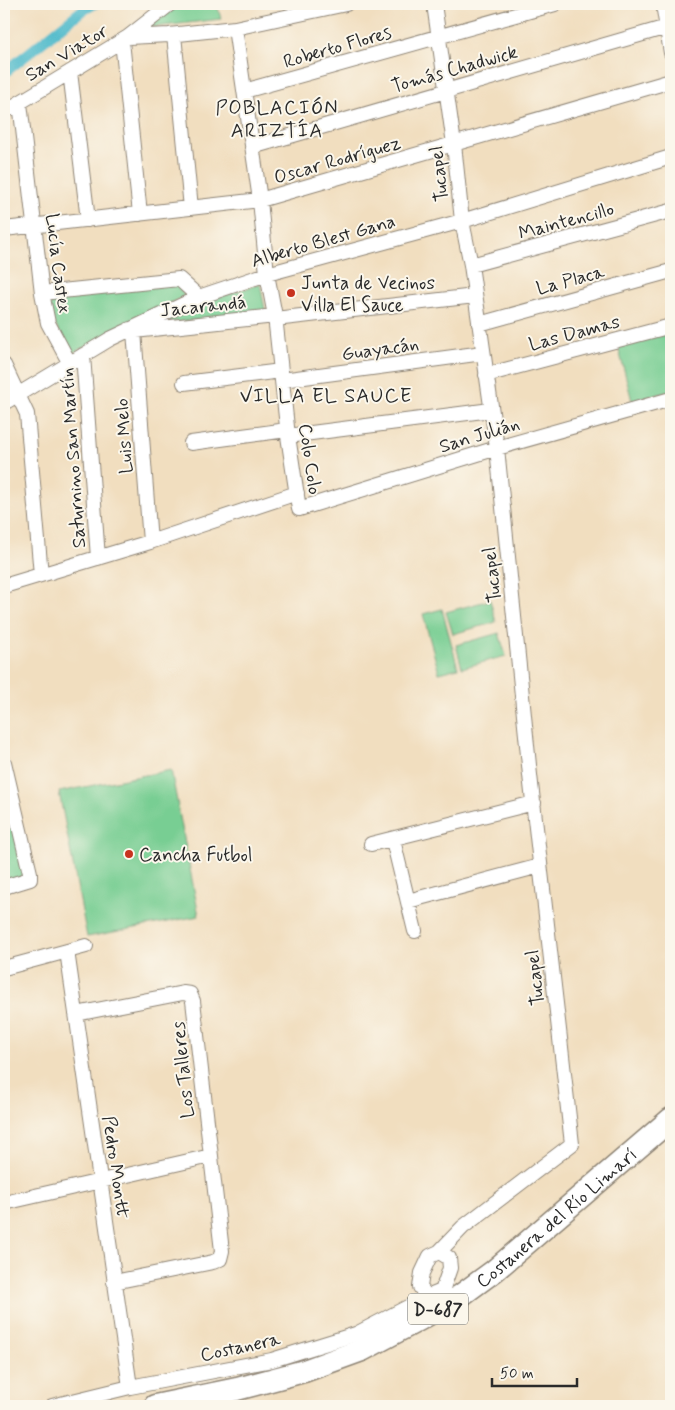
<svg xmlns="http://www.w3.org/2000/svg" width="675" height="1410" font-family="Mynerve,sans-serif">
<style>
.green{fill:#78ce93;stroke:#527c5f}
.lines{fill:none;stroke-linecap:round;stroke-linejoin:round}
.canal{stroke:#4eb9ca;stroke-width:11}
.minor-casing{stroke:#8e8475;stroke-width:16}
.trunk-casing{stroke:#8e8475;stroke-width:25}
.minor{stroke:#fff;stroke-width:14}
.trunk{stroke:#fff;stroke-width:22}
.poi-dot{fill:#c8321e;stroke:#fbf7ec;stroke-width:2}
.labels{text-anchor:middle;stroke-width:4;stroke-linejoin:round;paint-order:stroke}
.shield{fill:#fbf7ec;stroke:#696865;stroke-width:1}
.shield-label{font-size:18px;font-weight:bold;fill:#2b2b2b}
.street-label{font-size:19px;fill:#2b2b2b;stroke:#fbf7ec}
.poi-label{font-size:19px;fill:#2b2b2b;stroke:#fbf7ec;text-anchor:start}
.neighbourhood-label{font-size:20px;letter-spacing:1px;fill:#2b2b2b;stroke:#fbf7ec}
</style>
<rect width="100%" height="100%" fill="#fbf7ec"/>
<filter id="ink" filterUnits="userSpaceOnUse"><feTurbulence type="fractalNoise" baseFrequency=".02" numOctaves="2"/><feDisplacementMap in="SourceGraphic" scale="10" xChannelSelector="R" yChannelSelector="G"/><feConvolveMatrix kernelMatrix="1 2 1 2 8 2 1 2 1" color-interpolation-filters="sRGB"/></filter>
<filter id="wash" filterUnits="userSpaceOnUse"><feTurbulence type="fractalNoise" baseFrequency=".0096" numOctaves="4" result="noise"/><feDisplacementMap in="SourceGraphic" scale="20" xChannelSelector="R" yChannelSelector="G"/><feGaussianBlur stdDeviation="1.12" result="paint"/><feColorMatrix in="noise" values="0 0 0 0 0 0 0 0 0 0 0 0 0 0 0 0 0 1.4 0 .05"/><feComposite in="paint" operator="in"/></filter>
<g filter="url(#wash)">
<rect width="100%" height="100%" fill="#f1debf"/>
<!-- green -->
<path class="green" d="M181 4H217L221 19 146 28Z
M176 284 185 296 72 353 54 323 49 299Z
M260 284 266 314 153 324 206 301Z
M671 332V391L632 401 618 346Z
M490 600 496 622 453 634 446 612Z
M442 609 458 668 439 673 423 614Z
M499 633 506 656 462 668 456 645Z
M171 770 199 916 87 937 59 792Z
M14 813 29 879 4 885V816Z"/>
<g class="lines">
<!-- canal -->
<path class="canal" d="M4 73 80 12 94 4"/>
</g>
</g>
<g filter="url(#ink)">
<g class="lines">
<!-- minor casing -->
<g class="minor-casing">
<path id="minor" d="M663 4 671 53
M235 28 260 200 267 274 275 316 288 436 299 509 497 448 671 399
M174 35 191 208
M128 37 169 35 235 28 346 4
M122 41 140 214
M70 72 88 220
M244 91 555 4
M20 103 42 293 48 323 69 362
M4 112 128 37 170 4
M252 147 667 27
M4 229 260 200 671 81
M471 265 671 211
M42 293 179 279 199 297
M275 319 475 296
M479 324 671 271
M130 329 134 331 150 542
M134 331 275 316
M83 355 98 558
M4 365 27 414 41 575
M486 375 671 326
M282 380 483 353
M184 383 281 371
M4 403 110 339 199 297 267 274 462 221 671 157
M288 436 491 410
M191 443 287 430
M4 586 150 542 297 493
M4 762 30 873V879L4 887
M393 840 415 931
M371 844 534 803
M408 901 540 866
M67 951 130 1387
M4 968 86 946
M76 1014 183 993 190 994 193 1001 222 1251 220 1259 213 1262 114 1282
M4 1203 211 1156
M427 1297 420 1287 422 1273 430 1256 439 1252 463 1227 572 1144 530 775 497 448 471 265 462 221 454 144 434 4
M52 1406 130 1387 272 1360 356 1334 427 1297 442 1291 450 1268 449 1258 439 1252"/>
</g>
<!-- trunk casing -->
<g class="trunk-casing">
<g id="trunk">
<path id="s1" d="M155 1406 237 1389 304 1371 362 1350 420 1319 460 1296 494 1271 671 1119"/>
</g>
</g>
<!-- minor -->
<use href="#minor" class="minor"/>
<!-- trunk -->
<use href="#trunk" class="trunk"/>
</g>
</g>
<!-- markers -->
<g class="poi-dot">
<circle cx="291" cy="293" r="5"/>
<circle cx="129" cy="854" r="5"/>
</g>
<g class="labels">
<!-- shield labels -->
<rect class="shield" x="408" y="1293.5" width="60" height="31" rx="4"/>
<g class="shield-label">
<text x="438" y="1315">D-687</text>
</g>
<!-- street labels -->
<g class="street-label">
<text transform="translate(337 46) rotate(-16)" y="7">Roberto Flores</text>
<text transform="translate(66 52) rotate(-31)" y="7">San Viator</text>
<text transform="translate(454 68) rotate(-16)" y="7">Tomás Chadwick</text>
<text transform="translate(337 159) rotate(-16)" y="7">Oscar Rodríguez</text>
<text transform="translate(438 174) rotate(-96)" y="7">Tucapel</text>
<text transform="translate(566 220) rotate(-15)" y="7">Maintencillo</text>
<text transform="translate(323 240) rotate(-16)" y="7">Alberto Blest Gana</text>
<text transform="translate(59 263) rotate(83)" y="7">Lucía Castex</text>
<text transform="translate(570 279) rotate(-15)" y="7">La Placa</text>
<text transform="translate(203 305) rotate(-6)" y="7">Jacarandá</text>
<text transform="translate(574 332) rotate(-15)" y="7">Las Damas</text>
<text transform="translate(380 348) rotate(-8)" y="7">Guayacán</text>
<text transform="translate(479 434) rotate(-17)" y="7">San Julián</text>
<text transform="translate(123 436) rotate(-94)" y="7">Luis Melo</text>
<text transform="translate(72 458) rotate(-94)" y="7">Saturnino San Martín</text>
<text transform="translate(311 459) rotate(82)" y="7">Colo Colo</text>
<text transform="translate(491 575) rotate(-96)" y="7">Tucapel</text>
<text transform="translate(534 978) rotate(-96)" y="7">Tucapel</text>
<text transform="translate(182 1070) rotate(-96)" y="7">Los Talleres</text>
<text transform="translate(117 1167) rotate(82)" y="7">Pedro Montt</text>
<text dy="7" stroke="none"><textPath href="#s1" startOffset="451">Costanera del Río Limarí</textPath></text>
<text transform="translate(240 1346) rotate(-12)" y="7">Costanera</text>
</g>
<!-- poi labels -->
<g class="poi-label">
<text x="301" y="289">Junta de Vecinos<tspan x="301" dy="22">Villa El Sauce</tspan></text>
<text x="139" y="861">Cancha Futbol</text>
</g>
<!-- neighbourhood labels -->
<g class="neighbourhood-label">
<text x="277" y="114">POBLACIÓN<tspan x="277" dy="23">ARIZTÍA</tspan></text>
<text x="326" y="402">VILLA EL SAUCE</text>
</g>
</g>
<!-- margin -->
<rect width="675" height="1410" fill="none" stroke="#fbf7ec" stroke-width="20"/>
<!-- scale -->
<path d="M492 1378v8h85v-8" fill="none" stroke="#2b2b2b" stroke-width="2.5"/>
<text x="500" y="1378" font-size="15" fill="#2b2b2b" stroke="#fbf7ec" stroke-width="4" paint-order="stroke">50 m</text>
</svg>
